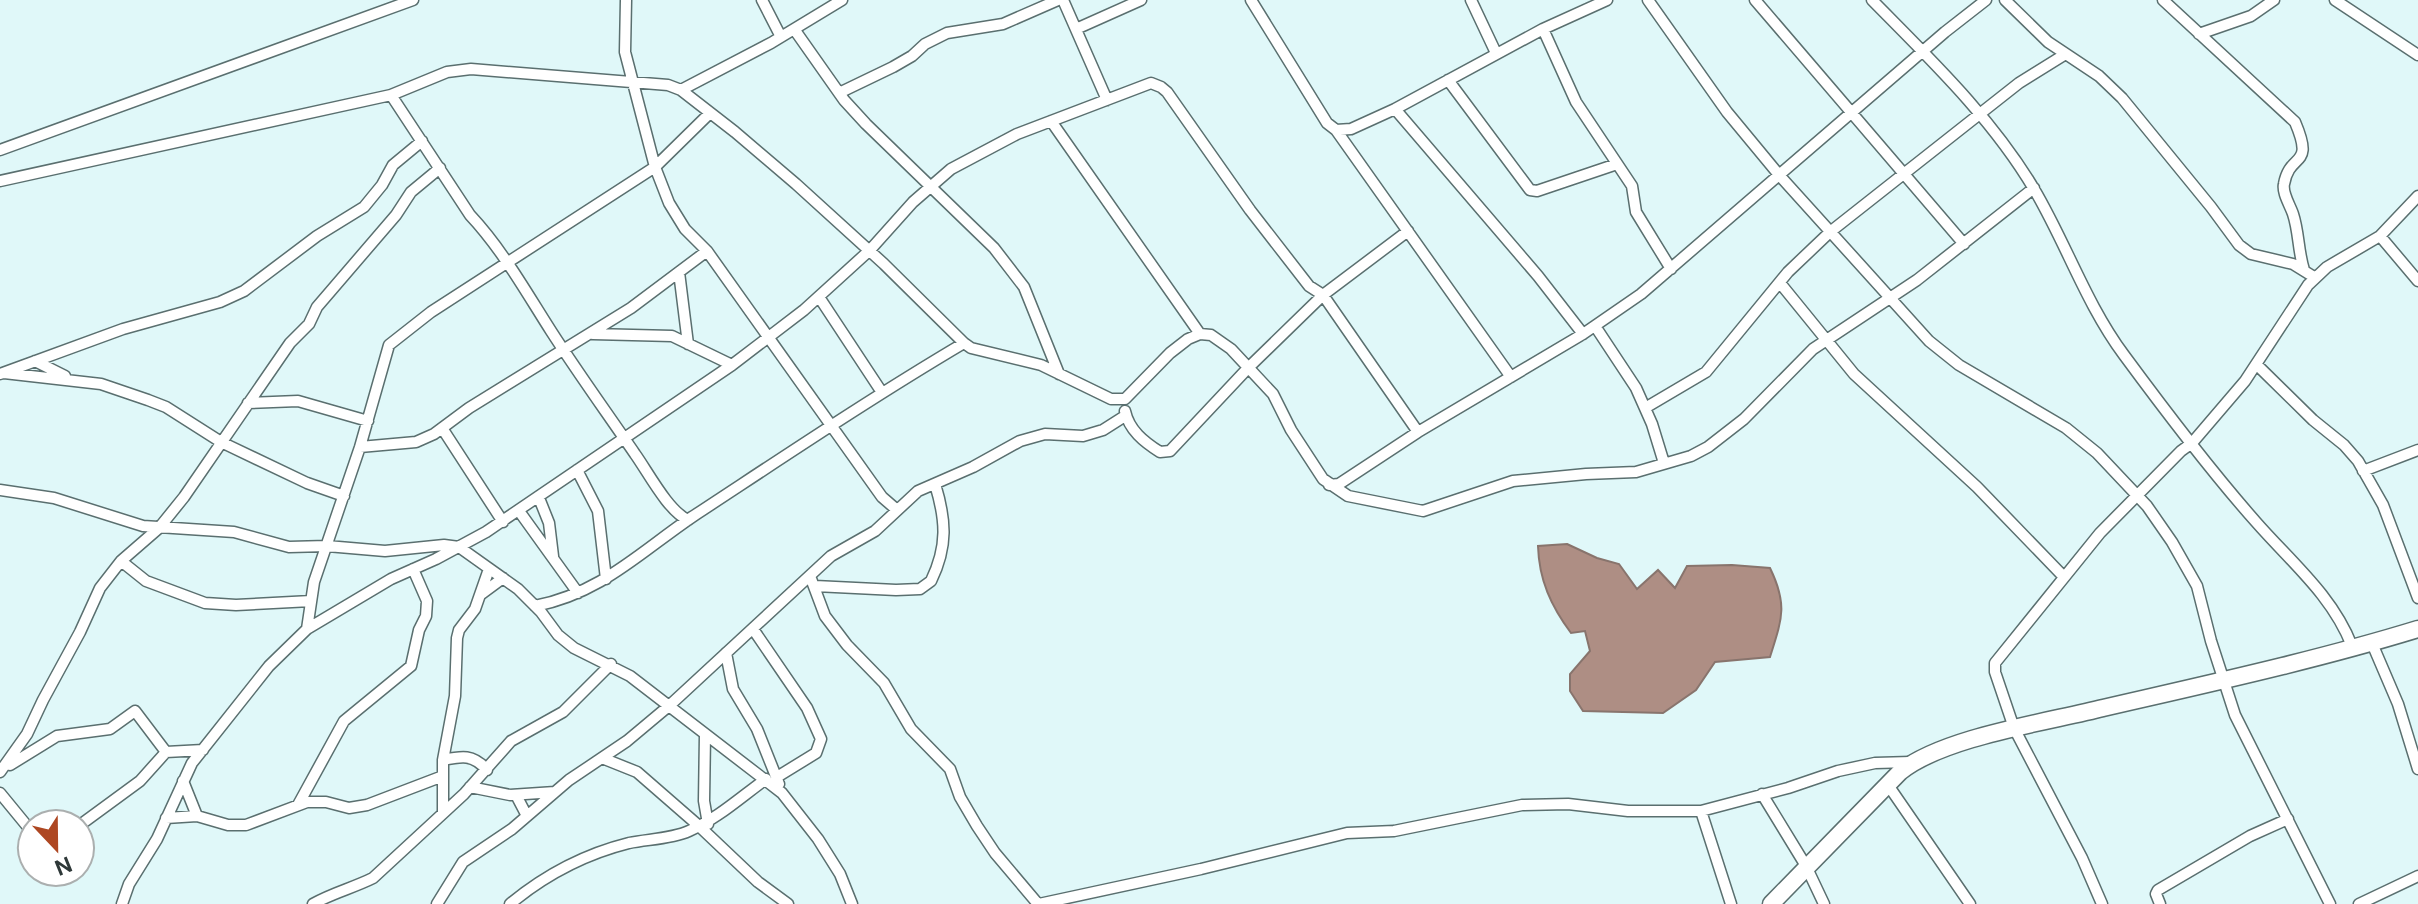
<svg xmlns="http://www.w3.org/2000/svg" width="2418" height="904" font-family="'DM Sans',sans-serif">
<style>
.water{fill:#ae8e84;stroke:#88746d;stroke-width:2}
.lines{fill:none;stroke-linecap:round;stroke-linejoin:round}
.minor-casing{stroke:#5a6f6f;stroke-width:13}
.primary-casing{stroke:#5a6f6f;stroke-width:19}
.minor{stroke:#fff;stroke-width:10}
.primary{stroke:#fff;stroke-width:16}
</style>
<rect width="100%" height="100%" fill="#e0f8f9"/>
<!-- water -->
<path class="water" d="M1567 544 1597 558 1619 564 1637 589 1658 570 1675 588 1687 566 1732 565 1770 568C1788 605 1782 619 1770 657L1715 662 1696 690 1663 713 1583 711 1570 691V674L1590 651 1585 631 1571 633C1551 606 1539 580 1538 546Z"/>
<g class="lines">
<!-- minor casing -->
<g class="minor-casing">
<path id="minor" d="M626 0 625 52 655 167 669 203 685 229 707 251 882 497 897 510
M762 0 781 37
M1063 0 1107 100
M1251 0 1327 123 1336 130 1511 377
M1471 0 1496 53
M1648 0 1727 112 1780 176 1929 341 1959 365 2066 428 2097 453 2147 506 2172 542 2197 586 2211 641 2235 715 2330 904
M1755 0 1964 244
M1872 0C1930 59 1992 118 2034 189 2066 243 2086 304 2124 355 2166 412 2209 469 2256 522 2291 562 2332 595 2352 646
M2005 0 2048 42 2099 76 2122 98 2211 207 2239 245 2251 254 2293 264 2314 277
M2163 0 2295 122C2315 169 2290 151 2284 184 2282 193 2290 205 2293 214 2299 232 2298 251 2304 270
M2335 0 2418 55
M794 29 844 100 866 124 994 248 1024 287 1059 374
M1076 29 1141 0
M1543 29 1576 102 1632 186 1636 212 1671 269
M2199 34 2251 16 2274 0
M1448 80 1530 190 1537 191 1617 164
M681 90 771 43 842 0
M839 93 893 67 912 56 925 44 947 33 1003 24 1058 0
M391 95 470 215C502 249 526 292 551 331 578 373 607 413 635 454 648 472 668 511 688 520
M1395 109 1538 276 1583 334
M1051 121 1200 334
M1336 130 1351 129 1395 109 1543 29 1607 0
M0 150 413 0
M0 181 391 95 447 72 471 69 668 85 681 90 735 132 796 184 884 264 964 343 971 348 1041 365 1111 399H1125L1170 353 1188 339 1200 334 1211 335 1231 349 1273 394 1291 430 1323 479 1348 496 1423 511 1513 481 1586 474 1636 472 1691 456 1708 447 1744 419 1813 349 1917 280 2034 188
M2380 236 2418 281
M679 272 688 344
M1780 283 1854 374 1977 487 2063 576
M819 297 881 391
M1595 326 1636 388 1652 424 1664 463
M593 334 672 336 732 365
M35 361 65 376
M2257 365 2313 420 2344 445 2358 461 2383 505 2418 598
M4 373 101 384 148 400 166 407 221 442 307 483 344 496
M0 374 123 329 220 302 244 291 317 236 364 207 382 185 393 165 422 141
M248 403 298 401 368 421
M1645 408 1706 372 1788 272 1830 232 2019 83 2064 55
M1125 411C1129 430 1144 442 1160 452L1170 451 1248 368 1323 295 1408 231
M442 428 503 522
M360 447 416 442 434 434 469 408 631 308 707 251
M577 470 598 511 606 579
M2363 471 2418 450
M1329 485 1339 484 1418 432 1583 334 1641 294 1945 32 1986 0
M0 490 54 498 143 526 234 532 289 547 327 546 385 551 444 545 459 547 518 589 541 612 558 635 574 648 630 676 782 793 818 839 840 874 852 904
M539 498 549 523 553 556
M519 511 578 593
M121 561 146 581 205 603 236 605 311 601
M810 576 825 616 847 645 884 683 911 729 950 769 960 797 977 826 995 853 1038 904
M815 586 896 590 920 589 931 581C948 546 946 520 935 484
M480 595 503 578
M535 606C601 593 639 553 692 517 782 458 871 398 964 343
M307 629 314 582 360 447 389 345 431 312 655 167 710 113
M753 629 807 708 821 739 816 753 777 777
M2371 641 2398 704 2418 769
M726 653 733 689 757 729 779 784
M705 735 704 801 708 824
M602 758 637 772 699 826 758 882 788 904
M443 760C462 756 473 754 487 770
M10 765 57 736 110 729 135 711 166 752
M0 772 27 734 43 700 80 632 100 588 121 561 159 528 184 497 290 343 309 324 317 307 396 215 411 192 440 168
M183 781 197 816
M1888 785 1970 904
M470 787 510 795 555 792
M0 793 32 832
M1762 794 1806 866 1824 904
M516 795 527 816
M298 805 344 721 411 666 419 630 426 616 427 601 413 569
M1701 811 1731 904
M443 812V760L455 696 457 638 459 630 475 609 489 569
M166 818 197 816 228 825H246L307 802H326L349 808 367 805 443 776
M80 825 140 781 166 752 203 750
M122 904 129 884 157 839 192 763 269 666 307 629 391 579 436 559 486 532 732 365 804 310 870 250 913 202 951 169 1017 134 1151 83 1161 87 1167 92 1250 210 1309 286 1323 295 1418 432
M313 904C332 893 353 888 373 878L464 794 511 741 563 712 611 664
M437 904 463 862 512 829 569 780 627 741 670 705 831 556 875 531 918 491 973 467 1020 441 1045 434 1083 436 1103 430 1125 416
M510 904C545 875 585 854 629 843 649 839 671 839 689 831 717 819 741 797 766 779
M1039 904 1201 869 1347 833 1394 831 1522 805 1568 804 1628 811H1701L1788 788 1838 771 1875 763 1911 762
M2102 904 2082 858 2014 728 1995 672V663L2100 533 2181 451 2192 443 2245 381 2308 285 2327 267 2380 236 2418 196
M2160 904 2156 894 2158 890 2250 836 2288 819
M2359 904 2418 876"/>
</g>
<!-- primary casing -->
<g class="primary-casing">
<path id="primary" d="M1771 904 1900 772C1943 737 2048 722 2103 708 2207 684 2317 660 2418 629"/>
</g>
<!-- minor -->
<use href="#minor" class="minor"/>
<!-- primary -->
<use href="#primary" class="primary"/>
</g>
<!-- north arrow -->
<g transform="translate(56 848) rotate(158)"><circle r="38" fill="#ffffff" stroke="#abafaf" stroke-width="2"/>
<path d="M0-6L14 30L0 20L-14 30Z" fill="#ae4722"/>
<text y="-12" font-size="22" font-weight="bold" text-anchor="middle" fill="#2e3838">N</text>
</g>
</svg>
